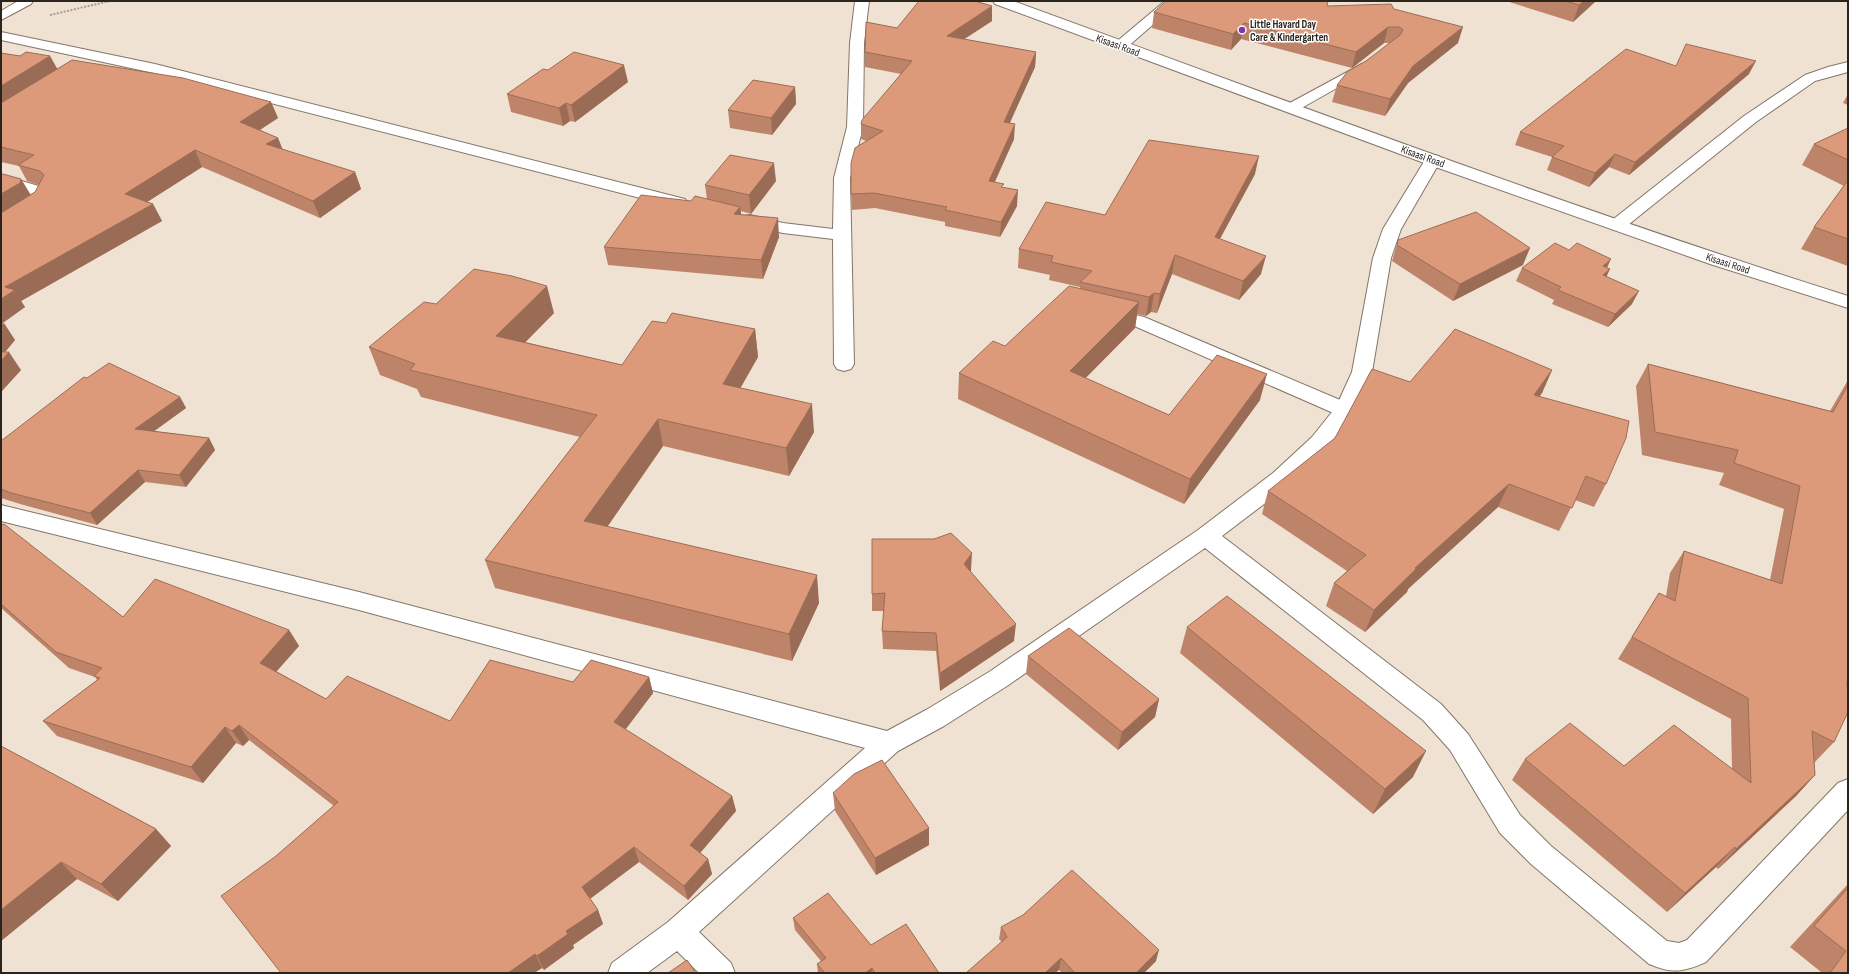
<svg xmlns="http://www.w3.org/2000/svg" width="1849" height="974" font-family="'Sofia Sans Condensed',sans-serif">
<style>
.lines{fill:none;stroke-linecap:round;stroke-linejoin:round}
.service-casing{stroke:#827668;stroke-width:2}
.minor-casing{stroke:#827668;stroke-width:2}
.secondary-casing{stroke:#827668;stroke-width:2}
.path{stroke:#a79c91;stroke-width:2;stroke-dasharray:2 1.5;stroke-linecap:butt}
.service{fill:#fff;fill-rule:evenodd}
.minor{fill:#fff;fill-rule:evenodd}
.secondary{fill:#fff;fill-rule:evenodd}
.wall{fill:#be8469}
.shaded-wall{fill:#9b6c55}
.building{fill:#dd9a7a;stroke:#9b6c55}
.poi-dot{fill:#8436a7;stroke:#fff;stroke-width:1.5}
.labels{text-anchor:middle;stroke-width:3;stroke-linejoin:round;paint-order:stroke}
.far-poi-label{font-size:11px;font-weight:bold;fill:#2a241f;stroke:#fff;text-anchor:start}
.far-street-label{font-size:11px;fill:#2a241f;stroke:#fff}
</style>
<rect width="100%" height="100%" fill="#f0e2d3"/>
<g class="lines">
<!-- service casing -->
<g class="service-casing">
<path id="service" d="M18 1H33L31 4 1 20V11Z
M1362 64 1367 65 1369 68 1367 71 1298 110H1288L1286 107 1288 104Z
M1111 309 1144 317 1352 405 1354 410 1352 415 1345 416 1338 415 1132 325 1105 318 1102 314 1105 310Z"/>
</g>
<!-- minor casing -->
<g class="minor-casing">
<path id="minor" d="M855 1H869L864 43 863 127 850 178 854 364 851 369 844 371 837 369 834 364 833 239 783 233 744 224 741 220 744 216 750 215 783 223 833 229 834 178 847 127 850 43Z
M1165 1H1180L1125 49H1115L1113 46 1115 43Z
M1 32 155 64 685 199 688 203 685 207 679 208 154 73 1 40Z
M1848 62V72L1815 81 1756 122 1623 229 1617 230 1611 229 1608 225 1611 221 1744 116 1805 75 1828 67Z
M1433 155 1439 156 1441 160 1401 229 1391 258 1372 372 1355 410 1328 447 1289 485 1222 536 1441 704 1468 734 1520 815 1551 846 1667 941 1679 943 1687 940 1838 783 1848 779V810L1706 962C1683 972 1673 974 1649 964L1531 864 1500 833 1450 750 1423 720 1205 548 1007 686 944 726 898 751 699 932 731 963 735 973H699L677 951 647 973H608L612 963 668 922 865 748 359 610 1 521V505L359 592 887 731 926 710 989 672 1198 530 1273 473 1312 437 1336 407 1352 372 1373 258 1383 229 1425 160 1427 156Z
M1 175 49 189 52 193 44 208 7 231 1 232V219L31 201 33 195 1 185Z"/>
</g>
<!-- secondary casing -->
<g class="secondary-casing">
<path id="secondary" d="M993 1H1013C1290 102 1567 207 1848 296V308L1710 264 1427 164 995 4Z"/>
</g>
<!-- path -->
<path class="path" d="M50 15 110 1"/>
<!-- service -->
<use href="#service" class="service"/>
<!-- minor -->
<use href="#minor" class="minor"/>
<!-- secondary -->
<use href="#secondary" class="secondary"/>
</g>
<!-- wall -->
<path class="wall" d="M1506 1H1596L1573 22Z
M1327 6 1394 9 1458 43 1408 83 1385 116 1332 102 1337 85 1366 61 1390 43H1384L1352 68 1241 39 1231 50 1152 28 1154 12Z
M992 21 964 39 1036 52 1035 67 1010 123 1014 139 995 182 1003 188 1017 206 1000 237 945 226V222L875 208 852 210 851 194 866 141 861 139V124L901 74 865 67V52L897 28Z
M1 53 20 56H50L57 69 271 102 278 118 260 130 278 138 283 150 355 172 361 189 320 218 202 167 147 202 153 204 162 221 21 301 25 307 3 323 15 340 5 352 21 370 1 392V174L21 179 31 195 35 192 39 185 27 181 19 166 1 162Z
M1676 66 1749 74 1629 175 1609 167 1589 187 1547 170 1552 157 1515 145 1520 132Z
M548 70 628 82 575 122 570 121 563 126 511 112 507 94Z
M795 87 796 104 772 135 730 128 728 110Z
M1848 94V105L1843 103Z
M1848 128V266L1801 249 1814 227 1844 186 1802 165 1814 144Z
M1255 174 1220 239 1261 274 1239 300 1172 274 1157 313 1151 312 1146 316 1137 314 1135 328 1085 378 1169 415 1260 400 1184 504 958 399 959 373 1005 346 1080 288V287L1049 280 1050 275 1018 268 1019 249 1105 215Z
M776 181 751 214 741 211V215L779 237 763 279 608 265 604 247 691 201 707 199 705 185Z
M1398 240 1523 265 1453 301 1392 261Z
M1569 250 1610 269 1606 276 1632 304 1608 327 1552 304 1554 300 1516 281 1522 268Z
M554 313 525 342 622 365 666 323 755 329 758 357 740 388 814 432 789 476 663 446 607 527 819 603 792 661 495 588 485 560 580 437 421 397 417 389 380 375 369 347Z
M1648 364 1830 411 1848 380V667L1834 742 1814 763 1815 775 1796 796 1718 869 1716 867 1667 912 1512 780 1525 759 1624 766 1732 769 1731 719 1618 659 1659 593 1666 596 1670 573 1684 551 1770 580 1784 509 1719 485 1724 473 1642 455 1636 386Z
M1552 370 1542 393 1539 397 1606 484 1594 507 1575 500 1559 531 1498 507 1408 589 1407 592 1365 632 1326 606 1334 583 1347 571 1262 514 1268 491 1410 382Z
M87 378 180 397 186 408 154 431 209 438 215 450 186 487 145 482 97 525 20 504 1 498V441Z
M1 525 123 617 289 630 299 646 276 671 326 699 450 721 573 682 649 677 653 693 625 730 732 796 736 811 700 853 708 859 712 874 688 900 639 862 590 899 598 910 603 924 573 945 574 948 544 970 542 968 534 973H281L276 856 334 806 249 740 243 746 236 743 203 783 57 736 43 721 97 680 95 677 69 668 1 608Z
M971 571V572L1014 641 940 691 936 651 883 649 882 631 884 611H872V594Z
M1187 627 1413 777 1373 814 1180 653Z
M1028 656 1159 699 1155 717 1118 750 1026 674Z
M1 746 156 829 171 846 118 901 77 879 1 941Z
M833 793 929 845 876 875 835 811Z
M1848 884V973H1820L1821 972 1790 947Z
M793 918 871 945 939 973H818L817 964 821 961 795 930Z
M1001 927 1156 961 1144 973H1062L1059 970 1055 973H966L1002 942 999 939Z"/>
<!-- shaded-wall -->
<path class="shaded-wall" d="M1584 1H1596L1573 22 1579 5Z
M992 6V21L946 51 947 36Z
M1244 23 1241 39 1231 50 1233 34Z
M1388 27 1384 43 1352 68 1356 52Z
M1463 27 1458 43 1408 83 1385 116 1390 99 1413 66Z
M1036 52 1035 67 1003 137 1004 122Z
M50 56 59 72 1 107V86Z
M1756 61 1749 74 1629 175 1635 162Z
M624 65 628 82 575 122 571 105Z
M795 87 796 104 772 135 771 118Z
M271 102 278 118 247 138 240 122Z
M566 103 570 121 563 126 559 108Z
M1015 124 1014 139 988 196 989 181Z
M278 138 284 154 266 144Z
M195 150 202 167 133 211 125 194Z
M1615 154 1609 167 1589 187 1595 173Z
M1259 156 1255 174 1211 255 1215 237Z
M774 163 776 181 751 214 749 195Z
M355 172 361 189 320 218 313 201Z
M21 179 31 196 1 217V194Z
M1018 190 1017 206 1000 237 1001 222Z
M153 204 162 221 21 301 25 307 1 324V299L5 287Z
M740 207 743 225 734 214Z
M778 218 779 237 763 279 761 260Z
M1530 248 1523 265 1453 301 1460 284Z
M1175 255 1172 274 1157 313 1160 294Z
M1266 256 1261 274 1239 300 1243 281Z
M1611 259 1605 272 1603 266Z
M1610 269 1604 282 1603 275Z
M547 286 554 313 505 363 496 336Z
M1639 291 1632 304 1608 327 1615 314Z
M1154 293 1151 312 1146 316 1149 297Z
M1139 302 1135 328 1067 397 1070 371Z
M4 323 15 340 1 357V326Z
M755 329 758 357 727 412 723 384Z
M9 352 21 370 1 392V361Z
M1552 370 1542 393 1523 418 1534 395Z
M1267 374 1260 400 1184 504 1190 479Z
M180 397 186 408 142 440 135 429Z
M812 404 814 432 789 476 786 448Z
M658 419 663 446 592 549 584 521Z
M209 438 215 450 186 487 179 475Z
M138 470 145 482 97 525 90 513Z
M1509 484 1498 507 1408 589 1407 592 1365 632 1374 610 1415 568Z
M972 553 971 571 963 582 964 564Z
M817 575 819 603 792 661 789 634Z
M1016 624 1014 641 940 691V673Z
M289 630 299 646 270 679 260 663Z
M649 677 653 693 619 738 614 722Z
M1159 699 1155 717 1118 750 1122 732Z
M239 725 249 740 243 746 232 731Z
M225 727 236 743 203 783 191 767Z
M1426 751 1413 777 1373 814 1385 789Z
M1815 775 1796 796 1718 869 1736 849Z
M732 796 736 811 694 860 690 845Z
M929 828V845L876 875 875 858Z
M156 829 171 846 118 901 101 884Z
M634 847 639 862 587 901 582 887Z
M1735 847 1716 867 1667 912 1685 893Z
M708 859 712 874 688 900 684 886Z
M61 862 77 879 1 941V910Z
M598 910 603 924 573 945 574 948 544 970 537 956 566 931Z
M1159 950 1156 961 1144 973H1136Z
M535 954 542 968 534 973H508Z
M1061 958 1059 970 1055 973H1045Z
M872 968V973H865Z"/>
<!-- building -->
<path class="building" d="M919 1H975L992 6 947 36 1036 52 1004 122 1015 124 989 181 1004 184 1001 187 1018 190 1001 222 945 210 947 207 874 193 851 194V163L855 148 883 131 861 124 862 120 912 61 865 52 866 22 897 28Z
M1166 1H1328L1327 6 1391 4 1394 9 1463 27 1413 66 1390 99 1337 85 1348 71 1366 61 1400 35 1403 30 1400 27H1388L1356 52 1244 23 1233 34 1154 12Z
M1566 1H1584L1579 5Z
M1686 44 1756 61 1635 162 1615 154 1595 173 1552 157 1564 146 1520 132 1626 49 1676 66Z
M26 52 50 56 1 86V53L20 56Z
M574 52 624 65 571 105 566 103 559 108 507 94 543 69 548 70Z
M72 60 183 78 271 102 240 122 278 138 266 144 355 172 313 201 195 150 125 194 153 204 5 287 15 290 1 299V213L35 192 44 175 40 171 18 165 34 155 1 147V103Z
M753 80 795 87 771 118 728 110Z
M1848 128V160L1814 144Z
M1149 140 1259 156 1215 237 1266 256 1243 281 1175 255 1160 294 1154 293 1149 297 1080 282 1092 271 1051 262 1053 256 1019 249 1046 202 1105 215Z
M730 155 774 163 749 195 705 185Z
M1 174H3L21 179 20 183 1 194Z
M1848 180V239L1814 227Z
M641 195 691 201 695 196 740 207 734 214 778 218 761 260 604 247Z
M1476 212 1530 248 1460 284 1397 245 1398 240Z
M1555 243 1569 250 1577 243 1611 259 1603 266 1610 269 1603 275 1639 291 1615 314 1558 290 1561 287 1522 268Z
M474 269 512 276 547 286 496 336 622 365 652 321 666 323 672 313 755 329 723 384 812 404 786 448 658 419 584 521 817 575 789 634 485 560 597 415 410 370 415 364 369 347 424 302 436 304Z
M1069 286 1139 302 1070 371 1169 415 1217 355 1267 374 1190 479 959 373 993 341 1005 346Z
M1455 329 1552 370 1534 395 1629 421 1626 438 1606 484 1586 476 1572 508 1509 484 1415 568 1416 569 1374 610 1334 583 1366 555 1268 491 1335 438 1372 369 1410 382Z
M1 352H9L1 361Z
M109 363 180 397 135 429 209 438 179 475 138 470 90 513 11 493 1 489V441L84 377 87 378Z
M1648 364 1833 412 1848 385V667L1847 687 1848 688V712L1834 742 1812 731 1815 775 1736 849 1735 847 1685 893 1525 759 1570 723 1624 766 1674 725 1751 783 1748 698 1632 637 1659 593 1675 601 1684 551 1782 584 1800 486 1734 463 1738 450 1655 432Z
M4 524 123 617 155 579 289 630 260 663 326 699 347 676 450 721 490 660 573 682 591 660 649 677 614 722 732 796 690 845 708 859 684 886 634 847 582 887 598 910 566 931 568 934 537 956 535 954 508 973H281L221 896 276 856 338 802 239 725 232 731 225 727 191 767 43 721 100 678 94 676 102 668 56 652 1 604V525Z
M951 533 972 553 964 564 1016 624 940 673 936 633 882 631 885 593 872 594V539H934Z
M1227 596 1426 751 1385 789 1187 627Z
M1069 628 1159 699 1122 732 1028 656Z
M1 746 156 829 101 884 61 862 1 910Z
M882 760 929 828 875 858 833 793 854 774Z
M1072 870 1159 950 1136 973H1075L1061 958 1045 973H966L1007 937 1001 927 1023 915Z
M1848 888V973H1830L1846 951 1814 926Z
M828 893 871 945 906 924 939 973H875L872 968 865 973H825L817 964 826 958 793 918Z
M687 960 696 973H668Z"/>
<!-- markers -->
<circle class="poi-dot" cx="1242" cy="30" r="4"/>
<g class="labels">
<!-- far-poi labels -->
<g class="far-poi-label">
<text x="1250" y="28">Little Havard Day<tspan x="1250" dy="13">Care &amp; Kindergarten</tspan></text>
</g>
<!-- far-street labels -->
<g class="far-street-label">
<text transform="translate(1118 45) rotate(20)" y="4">Kisaasi Road</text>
<text transform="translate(1423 156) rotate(20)" y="4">Kisaasi Road</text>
<text transform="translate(1728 263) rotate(18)" y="4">Kisaasi Road</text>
</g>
</g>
<!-- border -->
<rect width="1849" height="974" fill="none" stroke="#2a241f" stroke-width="4"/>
</svg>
